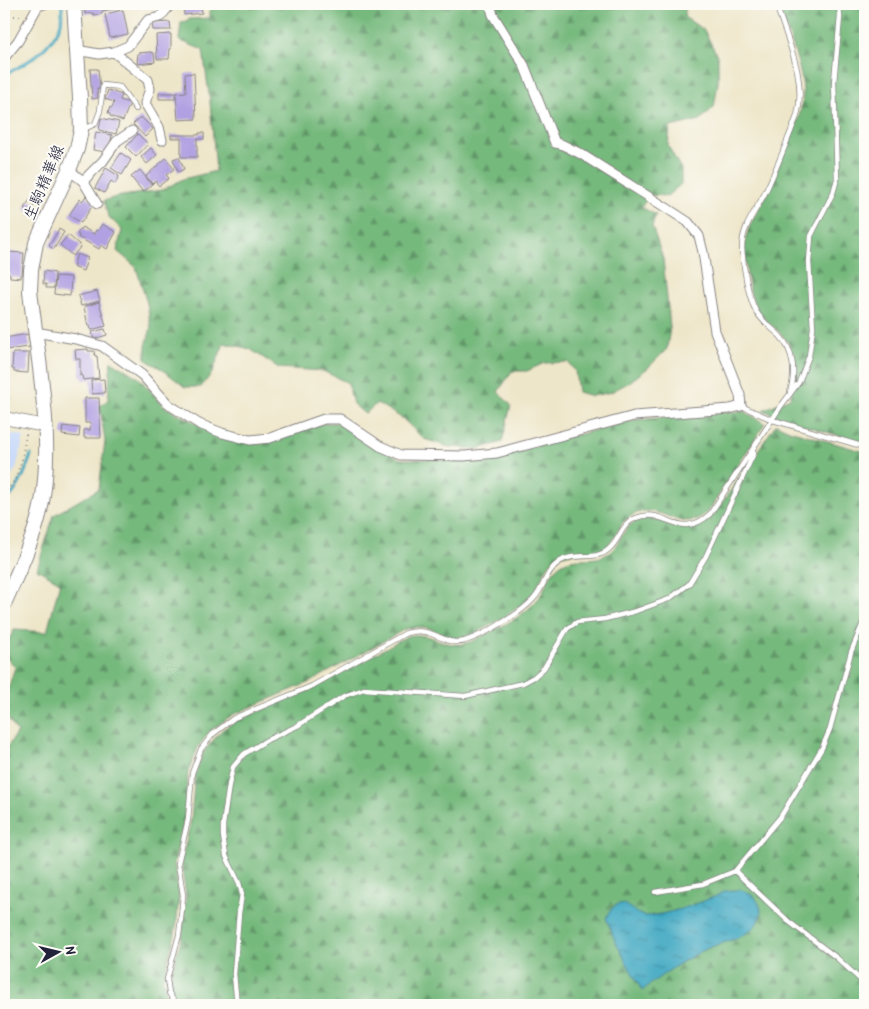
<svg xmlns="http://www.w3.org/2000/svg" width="869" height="1009" font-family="'Patrick Hand','Klee One',sans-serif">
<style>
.built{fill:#cbdbf9}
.forest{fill:url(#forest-firs);stroke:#4c6e5c}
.water{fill:url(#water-ripples);stroke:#32667e}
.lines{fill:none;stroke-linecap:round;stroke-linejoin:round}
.stream{stroke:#42a9c2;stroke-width:3}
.building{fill:#b1a0e2}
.lane-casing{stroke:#888482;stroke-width:6}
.street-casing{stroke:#888482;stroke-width:11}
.secondary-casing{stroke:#888482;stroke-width:14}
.primary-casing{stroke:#888482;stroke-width:16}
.path{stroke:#888482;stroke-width:2;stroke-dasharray:1 4;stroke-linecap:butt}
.lane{stroke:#fff;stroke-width:4.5}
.street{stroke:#fff;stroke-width:9}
.secondary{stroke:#fff;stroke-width:12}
.primary{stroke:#fff;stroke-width:14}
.labels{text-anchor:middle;stroke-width:4;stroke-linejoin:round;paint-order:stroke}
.street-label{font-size:16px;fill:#22223b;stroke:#fdfcf7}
</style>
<defs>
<pattern id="forest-firs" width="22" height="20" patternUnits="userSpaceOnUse" patternTransform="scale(1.25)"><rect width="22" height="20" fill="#76b97d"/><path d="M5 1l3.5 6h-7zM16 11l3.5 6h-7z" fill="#609668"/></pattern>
<pattern id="water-ripples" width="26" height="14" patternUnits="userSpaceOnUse" patternTransform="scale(1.25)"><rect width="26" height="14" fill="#42a9c2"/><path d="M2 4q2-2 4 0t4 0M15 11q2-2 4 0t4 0" fill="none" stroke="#37899f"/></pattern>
</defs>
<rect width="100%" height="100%" fill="#fdfcf7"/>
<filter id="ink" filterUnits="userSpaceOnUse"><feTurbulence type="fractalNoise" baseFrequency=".02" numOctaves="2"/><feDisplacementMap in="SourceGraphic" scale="10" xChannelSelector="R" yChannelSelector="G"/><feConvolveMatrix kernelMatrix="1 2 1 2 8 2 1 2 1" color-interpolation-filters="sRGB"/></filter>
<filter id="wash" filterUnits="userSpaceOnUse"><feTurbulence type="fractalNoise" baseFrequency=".0096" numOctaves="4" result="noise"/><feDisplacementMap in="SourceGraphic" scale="20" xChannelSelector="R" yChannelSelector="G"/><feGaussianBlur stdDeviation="1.12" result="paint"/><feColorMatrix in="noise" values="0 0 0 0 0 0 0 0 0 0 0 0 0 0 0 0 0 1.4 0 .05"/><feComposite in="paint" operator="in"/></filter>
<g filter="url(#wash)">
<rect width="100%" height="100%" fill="#eee6c9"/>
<!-- built -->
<path class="built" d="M4 433 24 436 16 469 4 484Z"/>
<!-- forest -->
<path class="forest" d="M210 4H492L493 6 503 4H686L684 17 704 30 718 57V83L714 107 700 120 670 127 668 146 681 169V184L667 196 650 195 641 207 656 215 652 226 663 259 670 327 667 349 649 367 628 383 611 392 592 396 578 392 575 371 568 362 544 363 527 371H512L498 392 511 405 502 442 478 449 450 447 424 439 402 418 377 403 365 414 353 404 348 383 323 371 279 368 250 349 224 343 212 373 201 387H185L162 369 146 360V346L151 328 147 303 136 267 117 251 122 230 108 216 104 201 116 197 162 190 183 179 216 171 210 102 203 50 179 40 181 23 190 19 210 18Z
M778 4H865V443L792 422 763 410 790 398C798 377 798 351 781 334 773 326 763 320 757 309 748 293 746 269 745 250 744 228 758 213 767 194 773 182 777 169 783 156 791 137 802 116 803 95 804 71 786 28 778 4Z
M111 361 139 378 165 407 221 436 249 444 271 441 325 423H339L400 459 464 460 498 456 634 420 743 411 765 423 708 512C679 536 664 503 637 513 618 520 619 535 607 546 593 558 572 548 556 558 545 566 541 582 533 593 522 608 482 632 464 637 451 641 443 633 431 629 423 626 414 627 405 629L310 682 232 715 210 731 198 747 188 772 184 820 174 863 179 895 177 918 175 934 163 979 166 994 171 1005H4V753L17 732 4 713V702L15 667 4 654V649L14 630 47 632 60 582 37 569 54 515 99 489 105 441 100 406 108 400Z
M776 424 789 430 865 452V1005H181L172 992 170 979 182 936 184 919 186 895 181 863 191 821 195 774 204 751 222 730 236 721 313 689 407 636C435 630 445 654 475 640 497 628 522 619 538 599 546 588 550 571 561 564 576 554 594 564 609 553 620 545 622 528 635 522 662 507 677 547 713 516Z"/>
<!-- water -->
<path class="water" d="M741 890C759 895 769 913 753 928 740 941 720 942 704 950 682 961 661 975 642 991L616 943 606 918C622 887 630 916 647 916 664 915 695 905 711 898 716 897 721 892 725 891 730 890 736 890 741 890Z"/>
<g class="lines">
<!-- stream -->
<path class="stream" d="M4 75C26 64 52 49 61 23 62 17 62 10 62 4
M4 395 10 399
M4 504C19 488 24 476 31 455"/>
</g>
<g id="blocks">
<!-- building -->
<path class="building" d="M84 4H120L121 8 102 11V14L94 15 93 13 85 14Z
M183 4H201L202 13 184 15Z
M123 10 128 34 110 38 105 14Z
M170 22 171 30H153L152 23Z
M171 34V49H170L169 59H157L156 35Z
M150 52 154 53 155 62 137 64 138 53Z
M90 69H98L100 89H97L98 98 92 99Z
M194 73 196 119 178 120 176 93 186 92 185 74Z
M108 90 122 95 120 100 130 103 123 121 110 116V114L108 113 110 107 112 108 114 102 105 99Z
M159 93H175V99H159Z
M141 117 153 129 145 137 133 124Z
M101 118 119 122 116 134 99 130Z
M96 132 112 135 110 146 108 145 106 152 93 150Z
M199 133H204V139H197V157H181V138H171V135H199Z
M138 134 148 144 136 157 126 147Z
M151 148 157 155 147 164 141 157Z
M121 153 131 160 122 175 111 168Z
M179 157 184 169 178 172 173 159Z
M166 158 174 169 166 175 169 178 159 186 155 181 152 184 146 176Z
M106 168 119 176 115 184 111 181 104 193 95 188Z
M140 170 152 185 143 192 131 177Z
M86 196 95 202 81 223 69 215 80 199 82 201Z
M30 200 35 204 29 212 24 208Z
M102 224 116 232 107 249 101 245 99 249 78 237 79 235 77 234 82 227 94 234 96 230 98 231Z
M59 229 64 232 54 249 49 246Z
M68 235 81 246 73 256 60 245Z
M7 252 24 253 22 275H21V278L10 277V274H6V270H4Z
M77 254 88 258 83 271 73 267Z
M44 271 55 273 54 288H46V284H43Z
M56 276 71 277 70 296 54 294Z
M97 291 100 301 81 306 78 296Z
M99 302 106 326 91 330 90 326H88L84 307Z
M105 329 107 335 94 339 92 332Z
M28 334 30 347 5 350 4 348V338Z
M88 349V351H94L95 356H97L99 378 83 380 82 375 80 376V359H76L75 350Z
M13 353H29L28 373 14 372V369H12Z
M104 379 105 393 92 394 91 380Z
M85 398H99L101 438H84V430H90L91 423H85Z
M63 426 80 428 79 437 62 435Z"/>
</g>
</g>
<g filter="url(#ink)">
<use href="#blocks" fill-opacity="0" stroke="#888482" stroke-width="1"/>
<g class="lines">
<!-- lane casing -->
<g class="lane-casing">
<path id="lane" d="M776 4C787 40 807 78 797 116 787 141 777 168 765 193 756 211 742 226 742 248 743 265 748 297 756 311 762 322 771 327 780 336 794 351 796 374 790 393
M84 129 95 124 100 111 103 85 120 87 136 109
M741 406 773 420 865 447
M735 871 788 921 837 958 865 984
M655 892 703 884 735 871 781 816 822 748 830 729 851 652 865 618
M176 1005 169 993 167 979 179 935 181 918 183 895 178 863 188 820 192 773 201 749 213 734 234 718 312 686 406 633C414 631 421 630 429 633 442 637 451 645 465 641 484 635 524 612 536 596 544 586 547 570 559 562 574 551 595 562 609 549 620 540 621 524 636 518 664 506 679 542 710 514L781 406 799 382 809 356 813 328 809 262 811 236 833 193 837 179 834 82 840 17 839 4
M237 1005 234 974 239 913 242 894 239 883 226 856 223 836V825L229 785 233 767 244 754 267 740 297 726 344 696 364 689 465 696 523 683 534 677 544 668 567 629 577 622 605 619 636 611 669 599 689 584 706 556 754 453"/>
</g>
<!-- street casing -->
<g class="street-casing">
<path id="street" d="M76 50 99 54 114 52 148 80 150 89 145 103 159 127 162 140
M114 52 128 46 148 20 160 17 171 4
M4 58 18 41 38 6 44 4
M69 170 83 181 97 204
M83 181 103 161 117 141 132 131
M35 332 76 339 102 346 142 375 168 404 199 424 222 433 250 440 270 438 324 419H340L380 446 401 455 464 456 497 453 634 416 730 409 741 406 740 395 715 331 703 252 699 236 688 222 665 207 581 154 561 144 555 143 524 65 493 15 490 4"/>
</g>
<!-- secondary casing -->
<g class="secondary-casing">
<path id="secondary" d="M4 418 45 426"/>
</g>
<!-- primary casing -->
<g class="primary-casing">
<path id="primary" d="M4 604C15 578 31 546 38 519 57 454 38 359 30 291L31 270 36 243 69 170 77 149 81 130 80 98 74 4"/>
</g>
<!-- path -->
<path class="path" d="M4 16H21
M4 495 15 480 22 460 26 434"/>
<!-- lane -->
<use href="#lane" class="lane"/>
<!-- street -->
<use href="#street" class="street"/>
<!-- secondary -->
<use href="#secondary" class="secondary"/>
<!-- primary -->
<use href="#primary" class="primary"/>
</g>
</g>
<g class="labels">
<!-- street labels -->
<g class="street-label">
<text transform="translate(43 182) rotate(-67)" y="6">生駒精華線</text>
</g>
</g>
<!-- margin -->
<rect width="869" height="1009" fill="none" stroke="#fdfcf7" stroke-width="20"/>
<!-- north arrow -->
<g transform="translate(58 952) rotate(82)" stroke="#fdfcf7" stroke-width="4" paint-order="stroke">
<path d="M0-4L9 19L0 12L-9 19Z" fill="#22223b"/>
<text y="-8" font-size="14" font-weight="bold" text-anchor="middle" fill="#22223b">N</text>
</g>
</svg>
